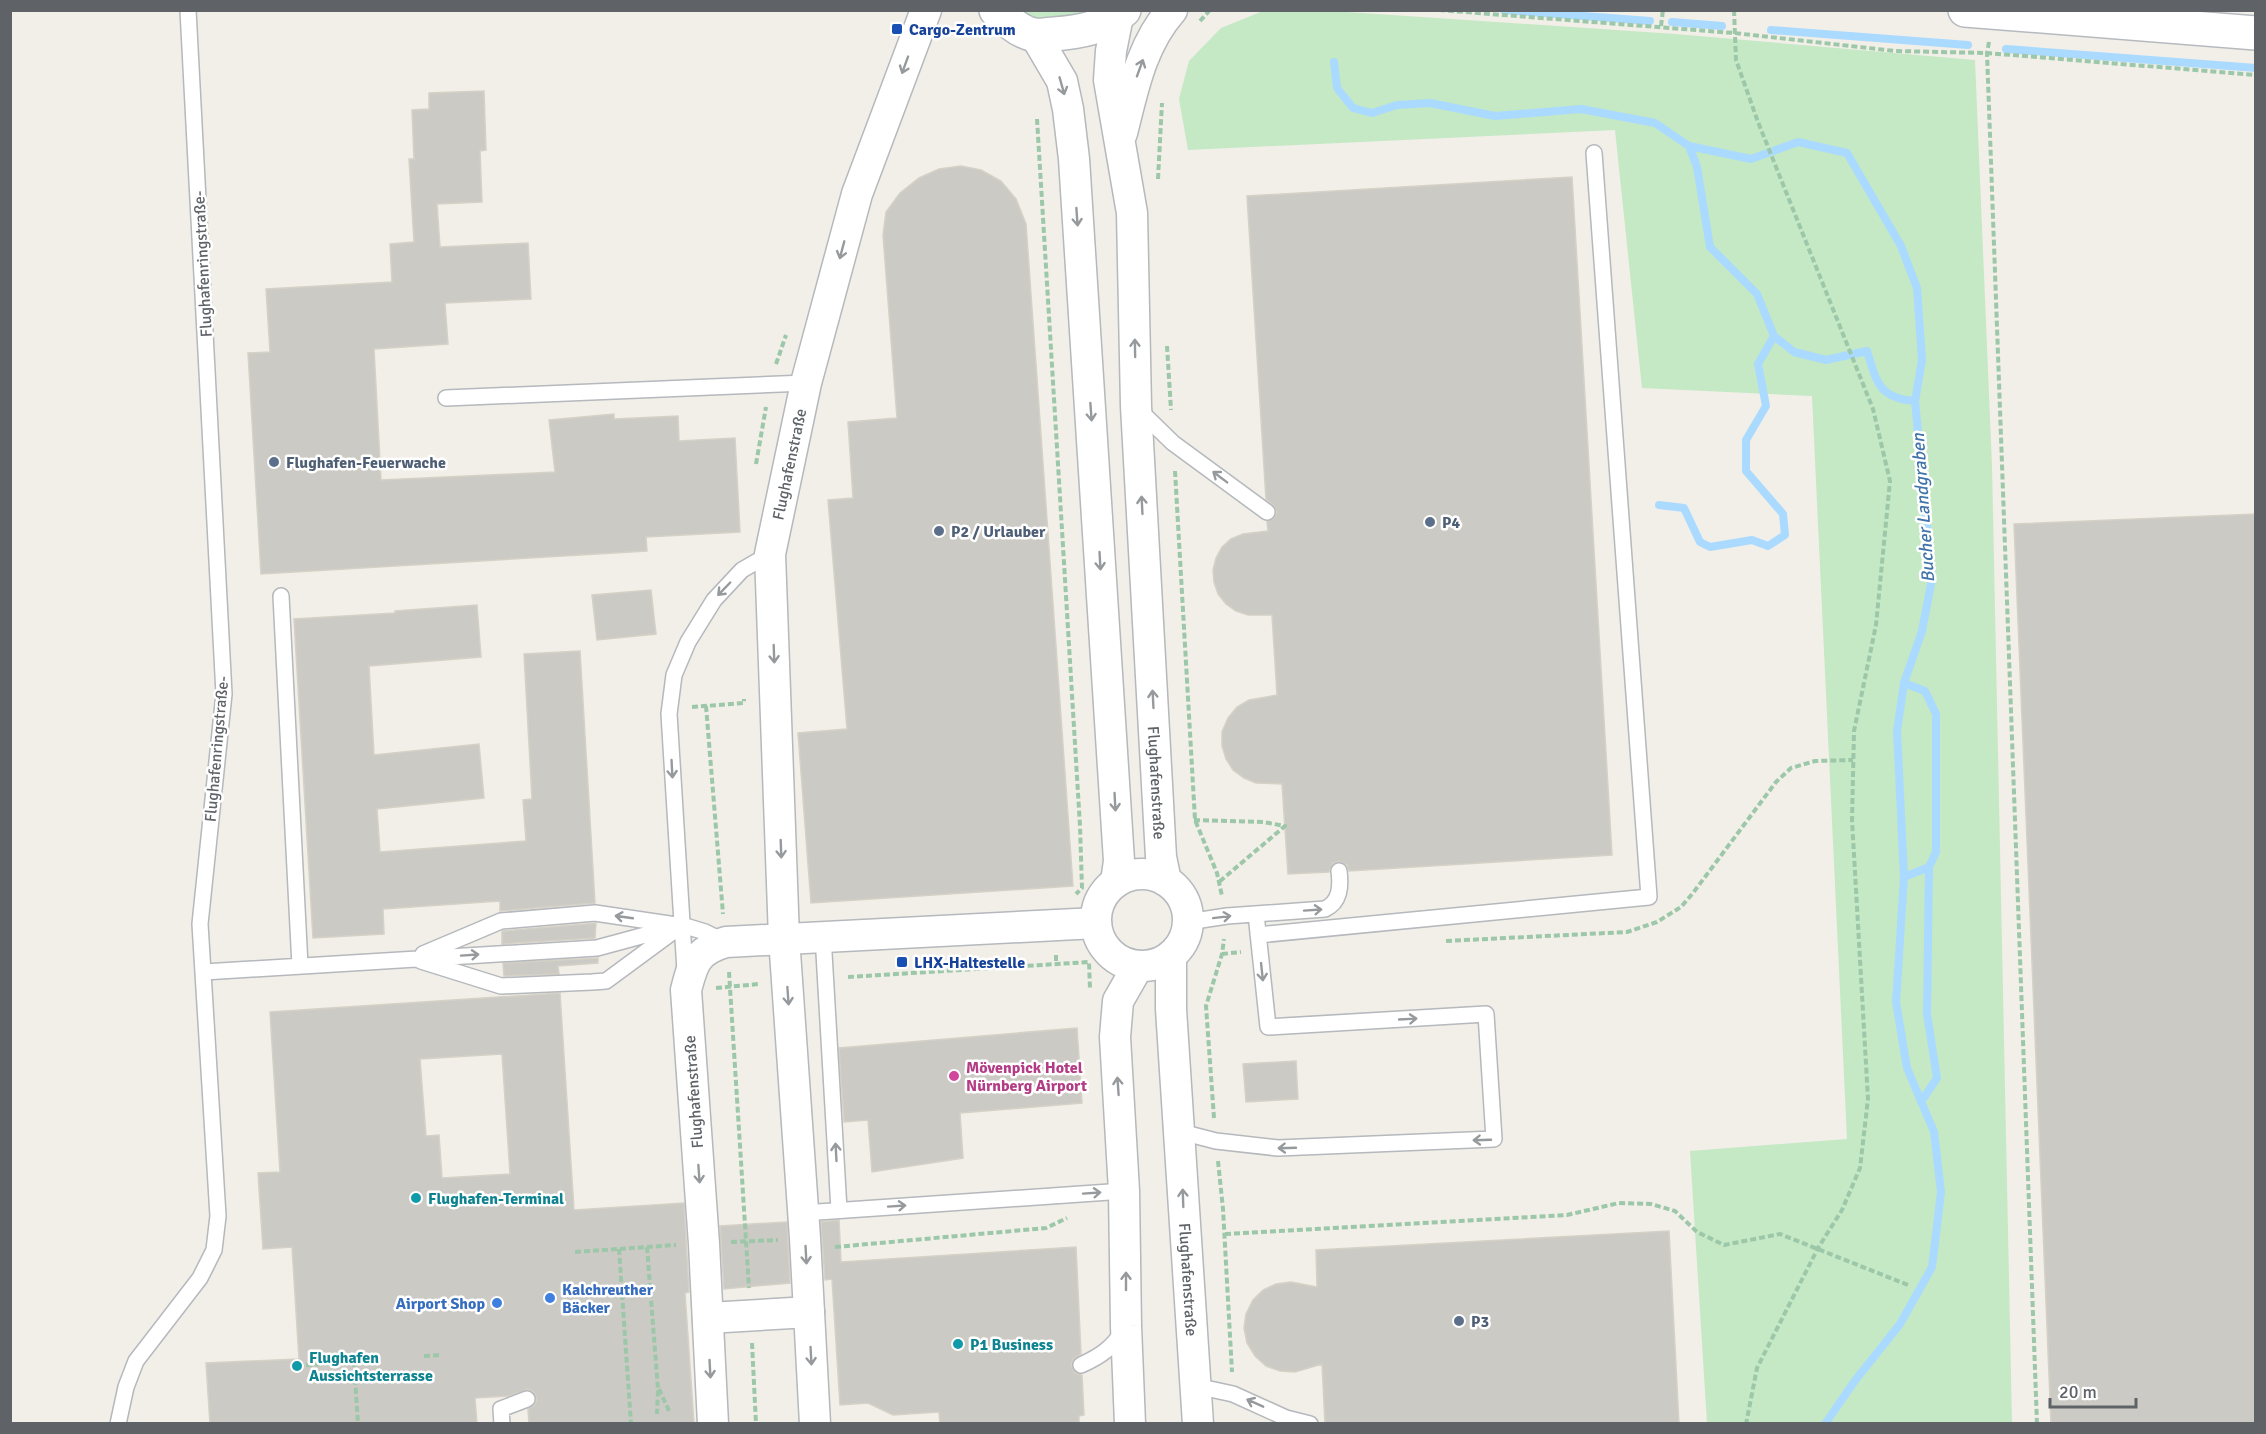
<svg xmlns="http://www.w3.org/2000/svg" width="2266" height="1434" font-family="Signika,sans-serif">
<style>
.green{fill:#c5e8c5}
.lines{fill:none;stroke-linecap:round;stroke-linejoin:round}
.stream{stroke:#aadaff;stroke-width:8}
.building{fill:#cccac5;stroke:#d6d1c6;stroke-width:1.5;fill-rule:evenodd}
.service-casing{stroke:#b5b8bc;stroke-width:18}
.minor-casing{stroke:#b5b8bc;stroke-width:33}
.secondary-casing{stroke:#b6babf;stroke-width:36}
.path{stroke:#9cc7a9;stroke-width:4;stroke-dasharray:6 3;stroke-linecap:butt}
.service{stroke:#fff;stroke-width:15}
.minor{stroke:#fff;stroke-width:30}
.secondary{stroke:#fff;stroke-width:33}
.oneway{stroke:#979a9d}
.transit-dot{fill:#1a4fb4;stroke:#fff;stroke-width:2}
.service-dot{fill:#5c6f8a;stroke:#fff;stroke-width:2}
.hotel-dot{fill:#d1479c;stroke:#fff;stroke-width:2}
.culture-dot{fill:#0f9aa8;stroke:#fff;stroke-width:2}
.shop-dot{fill:#3f7fe0;stroke:#fff;stroke-width:2}
.labels{text-anchor:middle;stroke-width:5;stroke-linejoin:round;paint-order:stroke}
.transit-label{font-size:16px;font-weight:bold;fill:#164399;stroke:#fff;text-anchor:start}
.street-label{font-size:16px;fill:#5f6368;stroke:#fff}
.service-label{font-size:16px;font-weight:bold;fill:#4e5e75;stroke:#fff;text-anchor:start}
.hotel-label{font-size:16px;font-weight:bold;fill:#b23c85;stroke:#fff;text-anchor:start}
.culture-label{font-size:16px;font-weight:bold;fill:#0d838f;stroke:#fff;text-anchor:start}
.shop-label{font-size:16px;font-weight:bold;fill:#366cbe;stroke:#fff;text-anchor:start}
.water-label{font-size:18px;font-style:italic;fill:#4174aa;stroke:#fff}
</style>
<rect width="100%" height="100%" fill="#f1efe8"/>
<!-- green -->
<path class="green" d="M1017 11H1116L1047 26Z
M1263 11H1332L1675 34 1975 60 1992 466 2012 1423H1707L1690 1151 1847 1139 1812 396 1642 388 1615 130 1188 150 1179 99 1189 61 1221 28Z"/>
<g class="lines">
<!-- stream -->
<path class="stream" d="M1504 10 1650 21
M1672 22 1722 26
M1771 30 1968 45
M2006 49 2256 68
M1334 62 1337 88 1353 108 1372 113 1397 105 1430 103 1495 116 1581 109 1655 123 1689 146 1697 167 1710 247 1757 294 1774 336 1794 352 1826 360 1867 351C1877 382 1878 398 1915 401L1932 579 1922 631 1904 683 1897 731 1904 877 1896 1002 1907 1068 1934 1132 1941 1192 1932 1267 1900 1324 1854 1382 1825 1424
M1689 146 1751 159 1798 142 1847 153 1901 246 1917 288 1922 360 1915 401
M1659 505 1684 508 1700 542 1710 547 1752 540 1768 546 1785 535 1783 514 1746 471V440L1766 406 1758 364 1774 336
M1904 683 1925 691 1936 714V852L1929 867 1904 877
M1921 1102 1937 1078 1927 1014 1929 867"/>
</g>
<!-- building -->
<path class="building" d="M484 91 486 150 480 151 482 202 437 204 440 247 528 243 531 299 445 303 448 344 374 349 381 480 555 472 549 420 614 414V419L678 416 679 441 735 438 740 532 646 537 647 551 261 574 248 353 270 352 266 289 392 282 390 244 414 242 409 159H414L412 110 429 109V93Z
M961 166 981 170 1001 181 1016 199 1026 224 1073 886 811 903 798 733 847 729 828 500 853 498 848 422 897 418 883 235 886 212 900 193 919 178 939 169Z
M1572 177 1612 855 1349 871 1347 865 1339 861 1333 863 1329 872 1288 874 1282 784 1256 783 1244 778 1233 770 1226 759 1222 746V732L1228 718 1237 707 1249 700 1277 695 1272 615H1248L1236 611 1226 604 1218 594 1214 582 1213 570 1216 558 1222 547 1231 539 1243 534 1268 531 1267 522 1274 518 1277 512 1273 505 1266 499 1247 196Z
M2256 514V1424H2051L2014 524Z
M651 590 656 634 597 640 592 595Z
M477 605 481 657 369 666 374 755 479 744 484 798 377 809 380 852 526 841 523 800 532 799 524 654 580 651 595 903 500 911V901L383 909 384 934 313 938 294 619 395 613V611Z
M596 923 595 938 502 944V931H503Z
M598 958V963L558 966 559 974 504 976 503 963Z
M560 993 574 1210 684 1203 689 1292 685 1293 694 1424H529L528 1409 534 1406 537 1400 534 1392 528 1389 509 1396 475 1398 477 1424H210L206 1363 299 1359 292 1247 263 1249 258 1173 280 1172 270 1012ZM502 1054 510 1174 442 1178 439 1135 426 1136 420 1059Z
M1077 1028 1082 1103 960 1113 963 1158 872 1172 868 1120 844 1122 839 1048Z
M1296 1061 1298 1099 1246 1102 1243 1064Z
M839 1220 841 1262 1076 1247 1081 1354 1073 1359 1071 1365 1075 1373 1082 1375 1084 1415 1079 1416V1424H940L939 1412 893 1415 868 1403 840 1405 832 1279 825 1280 821 1222Z
M787 1222 790 1283 724 1289 720 1226Z
M1669 1231 1679 1424H1325L1322 1364 1295 1372 1280 1371 1266 1366 1255 1356 1247 1343 1244 1328 1246 1314 1253 1300 1263 1290 1276 1284 1291 1282 1317 1287 1316 1250Z"/>
<g class="lines">
<!-- service casing -->
<g class="service-casing">
<path id="service" d="M446 398 806 383
M1138 409 1173 443 1267 512
M281 596 300 966
M1188 922 1227 916 1325 909C1340 902 1341 887 1339 871
M1258 935 1649 897 1594 153
M823 936 839 1210
M423 954 501 921 595 913 676 925
M421 961 501 986 592 982 606 981 682 925 705 932 725 942
M685 971 669 714 674 675 688 642 714 600 742 570 770 554
M204 972 597 948 682 925
M1181 1132 1216 1141 1278 1148 1494 1139 1486 1014 1268 1027 1256 914
M803 1213 1124 1191
M1081 1365C1101 1356 1112 1348 1124 1330
M1196 1386 1233 1394 1286 1418 1310 1424
M118 1424 126 1387 136 1361 200 1278 214 1250 218 1216 200 924 224 694 188 10
M502 1424 501 1409 527 1399"/>
</g>
<!-- minor casing -->
<g class="minor-casing">
<g id="minor">
<path id="s1" d="M1118 16 1111 51 1109 80 1132 213 1136 406 1161 857 1166 881"/>
<path d="M1035 35 1062 81 1068 109 1074 159 1119 861 1116 882"/>
<path d="M1122 133C1133 90 1141 45 1172 10"/>
<circle cx="1142" cy="920" r="46"/>
<path id="s2" d="M1171 956V1009L1198 1424"/>
<path d="M708 1318 809 1312"/>
<path d="M713 1424 704 1244 686 990C693 963 696 951 726 942L1096 923"/>
<path id="s3" d="M815 1424 805 1238 784 938 770 554 806 383 857 194 926 10"/>
<path d="M1130 1424 1126 1326 1124 1191 1115 1037 1118 1001 1138 966"/>
</g>
</g>
<!-- secondary casing -->
<g class="secondary-casing">
<path id="secondary" d="M996 10C1006 20 1021 33 1035 35 1041 36 1048 34 1054 34 1079 32 1105 28 1124 10
M1965 10 2256 33"/>
</g>
<!-- path -->
<path class="path" d="M1439 10 1734 33 1895 51 1987 53 2256 75
M1734 10 1736 60 1758 122 1873 409 1890 481 1876 625 1854 731 1852 820 1868 1099 1860 1168 1842 1210 1818 1248 1757 1368 1746 1424
M1200 21 1210 10
M1661 26 1663 10
M1989 42 1987 53 2037 1424
M1037 119 1080 826 1082 888 1076 894
M1158 179 1162 103
M1167 346 1171 410
M776 364 786 335
M756 464 766 407
M1175 471 1195 820 1217 873 1222 896
M706 706 723 914
M692 707 744 703V699
M1194 820 1263 822 1285 826 1219 882
M1446 941 1627 932 1657 922 1681 907 1693 893 1776 782 1791 768 1815 761 1853 760
M1222 954 1241 952
M1056 955V963
M729 972 749 1288
M848 977 1089 962 1090 989
M716 988 759 984
M1214 1118 1206 1006 1222 954 1224 939
M1218 1161 1223 1209 1232 1372
M1225 1234 1567 1215 1619 1203 1651 1204 1675 1211 1697 1232 1724 1245 1780 1234 1908 1285
M731 1242 778 1240
M647 1247 658 1389 657 1414
M835 1247 1046 1228 1067 1218
M619 1249 631 1424
M575 1252 676 1245
M752 1343 756 1424
M424 1356 441 1355
M354 1361 358 1424
M297 1366 357 1361
M659 1389 670 1413"/>
<!-- service -->
<use href="#service" class="service"/>
<!-- minor -->
<use href="#minor" class="minor"/>
<!-- secondary -->
<use href="#secondary" class="secondary"/>
</g>
<!-- one-way arrows -->
<defs><path id="oneway-shaft" d="M-6 0H5M1.5-3L5.5 0L1.5 3" fill="none" stroke-width="1.6" stroke-linecap="round" stroke-linejoin="round" transform="scale(1.5)"/></defs>
<g class="oneway">
<use href="#oneway-shaft" transform="translate(905 65) rotate(110)"/>
<use href="#oneway-shaft" transform="translate(1140 68) rotate(-70)"/>
<use href="#oneway-shaft" transform="translate(1062 86) rotate(74)"/>
<use href="#oneway-shaft" transform="translate(1077 217) rotate(86)"/>
<use href="#oneway-shaft" transform="translate(842 250) rotate(105)"/>
<use href="#oneway-shaft" transform="translate(1135 348) rotate(-91)"/>
<use href="#oneway-shaft" transform="translate(1091 412) rotate(86)"/>
<use href="#oneway-shaft" transform="translate(1220 477) rotate(-143)"/>
<use href="#oneway-shaft" transform="translate(1142 505) rotate(-93)"/>
<use href="#oneway-shaft" transform="translate(1100 561) rotate(87)"/>
<use href="#oneway-shaft" transform="translate(724 589) rotate(134)"/>
<use href="#oneway-shaft" transform="translate(774 654) rotate(88)"/>
<use href="#oneway-shaft" transform="translate(1153 699) rotate(-93)"/>
<use href="#oneway-shaft" transform="translate(672 769) rotate(87)"/>
<use href="#oneway-shaft" transform="translate(1115 802) rotate(87)"/>
<use href="#oneway-shaft" transform="translate(781 849) rotate(88)"/>
<use href="#oneway-shaft" transform="translate(1313 910) rotate(-4)"/>
<use href="#oneway-shaft" transform="translate(624 917) rotate(-172)"/>
<use href="#oneway-shaft" transform="translate(1222 917) rotate(-7)"/>
<use href="#oneway-shaft" transform="translate(470 955) rotate(-4)"/>
<use href="#oneway-shaft" transform="translate(1262 972) rotate(84)"/>
<use href="#oneway-shaft" transform="translate(788 996) rotate(86)"/>
<use href="#oneway-shaft" transform="translate(1408 1019) rotate(-3)"/>
<use href="#oneway-shaft" transform="translate(1118 1086) rotate(-94)"/>
<use href="#oneway-shaft" transform="translate(1482 1140) rotate(178)"/>
<use href="#oneway-shaft" transform="translate(1287 1148) rotate(178)"/>
<use href="#oneway-shaft" transform="translate(836 1152) rotate(-93)"/>
<use href="#oneway-shaft" transform="translate(699 1174) rotate(86)"/>
<use href="#oneway-shaft" transform="translate(1092 1193) rotate(-4)"/>
<use href="#oneway-shaft" transform="translate(1183 1198) rotate(-92)"/>
<use href="#oneway-shaft" transform="translate(897 1206) rotate(-4)"/>
<use href="#oneway-shaft" transform="translate(806 1255) rotate(87)"/>
<use href="#oneway-shaft" transform="translate(1126 1281) rotate(-90)"/>
<use href="#oneway-shaft" transform="translate(811 1356) rotate(87)"/>
<use href="#oneway-shaft" transform="translate(710 1369) rotate(87)"/>
<use href="#oneway-shaft" transform="translate(1255 1403) rotate(-156)"/>
</g>
<!-- markers -->
<g class="transit-dot">
<rect x="891" y="23" width="12" height="12" rx="3"/>
<rect x="896" y="956" width="12" height="12" rx="3"/>
</g>
<g class="service-dot">
<circle cx="274" cy="462" r="6"/>
<circle cx="1430" cy="522" r="6"/>
<circle cx="939" cy="531" r="6"/>
<circle cx="1459" cy="1321" r="6"/>
</g>
<circle class="hotel-dot" cx="954" cy="1076" r="6"/>
<g class="culture-dot">
<circle cx="416" cy="1198" r="6"/>
<circle cx="958" cy="1344" r="6"/>
<circle cx="297" cy="1366" r="6"/>
</g>
<g class="shop-dot">
<circle cx="550" cy="1298" r="6"/>
<circle cx="497" cy="1303" r="6"/>
</g>
<g class="labels">
<!-- transit labels -->
<g class="transit-label">
<text x="909" y="35">Cargo-Zentrum</text>
<text x="914" y="968">LHX-Haltestelle</text>
</g>
<!-- street labels -->
<g class="street-label">
<text transform="translate(202 264) rotate(-93)" y="6">Flughafenringstraße-</text>
<text dy="6" stroke="none"><textPath href="#s3" startOffset="963">Flughafenstraße</textPath></text>
<text transform="translate(216 749) rotate(-85)" y="6">Flughafenringstraße-</text>
<text dy="6" stroke="none"><textPath href="#s1" startOffset="770">Flughafenstraße</textPath></text>
<text transform="translate(693 1092) rotate(-94)" y="6">Flughafenstraße</text>
<text dy="6" stroke="none"><textPath href="#s2" startOffset="324">Flughafenstraße</textPath></text>
</g>
<!-- service labels -->
<g class="service-label">
<text x="286" y="468">Flughafen-Feuerwache</text>
<text x="1442" y="528">P4</text>
<text x="951" y="537">P2 / Urlauber</text>
<text x="1471" y="1327">P3</text>
</g>
<!-- hotel labels -->
<g class="hotel-label">
<text x="966" y="1073">Mövenpick Hotel<tspan x="966" dy="18">Nürnberg Airport</tspan></text>
</g>
<!-- culture labels -->
<g class="culture-label">
<text x="428" y="1204">Flughafen-Terminal</text>
<text x="970" y="1350">P1 Business</text>
<text x="309" y="1363">Flughafen<tspan x="309" dy="18">Aussichtsterrasse</tspan></text>
</g>
<!-- shop labels -->
<g class="shop-label">
<text x="562" y="1295">Kalchreuther<tspan x="562" dy="18">Bäcker</tspan></text>
<text x="485" y="1309" text-anchor="end">Airport Shop</text>
</g>
<!-- water labels -->
<g class="water-label">
<text transform="translate(1923 508) rotate(-94)" y="6">Bucher Landgraben</text>
</g>
</g>
<!-- border -->
<rect width="2266" height="1434" fill="none" stroke="#5f6368" stroke-width="24"/>
<!-- scale -->
<path d="M2050 1398v9h86v-9" fill="none" stroke="#5f6368" stroke-width="3"/>
<text x="2059" y="1398" font-size="18" fill="#5f6368" stroke="#ffffff" stroke-width="4.5" paint-order="stroke">20 m</text>
</svg>
